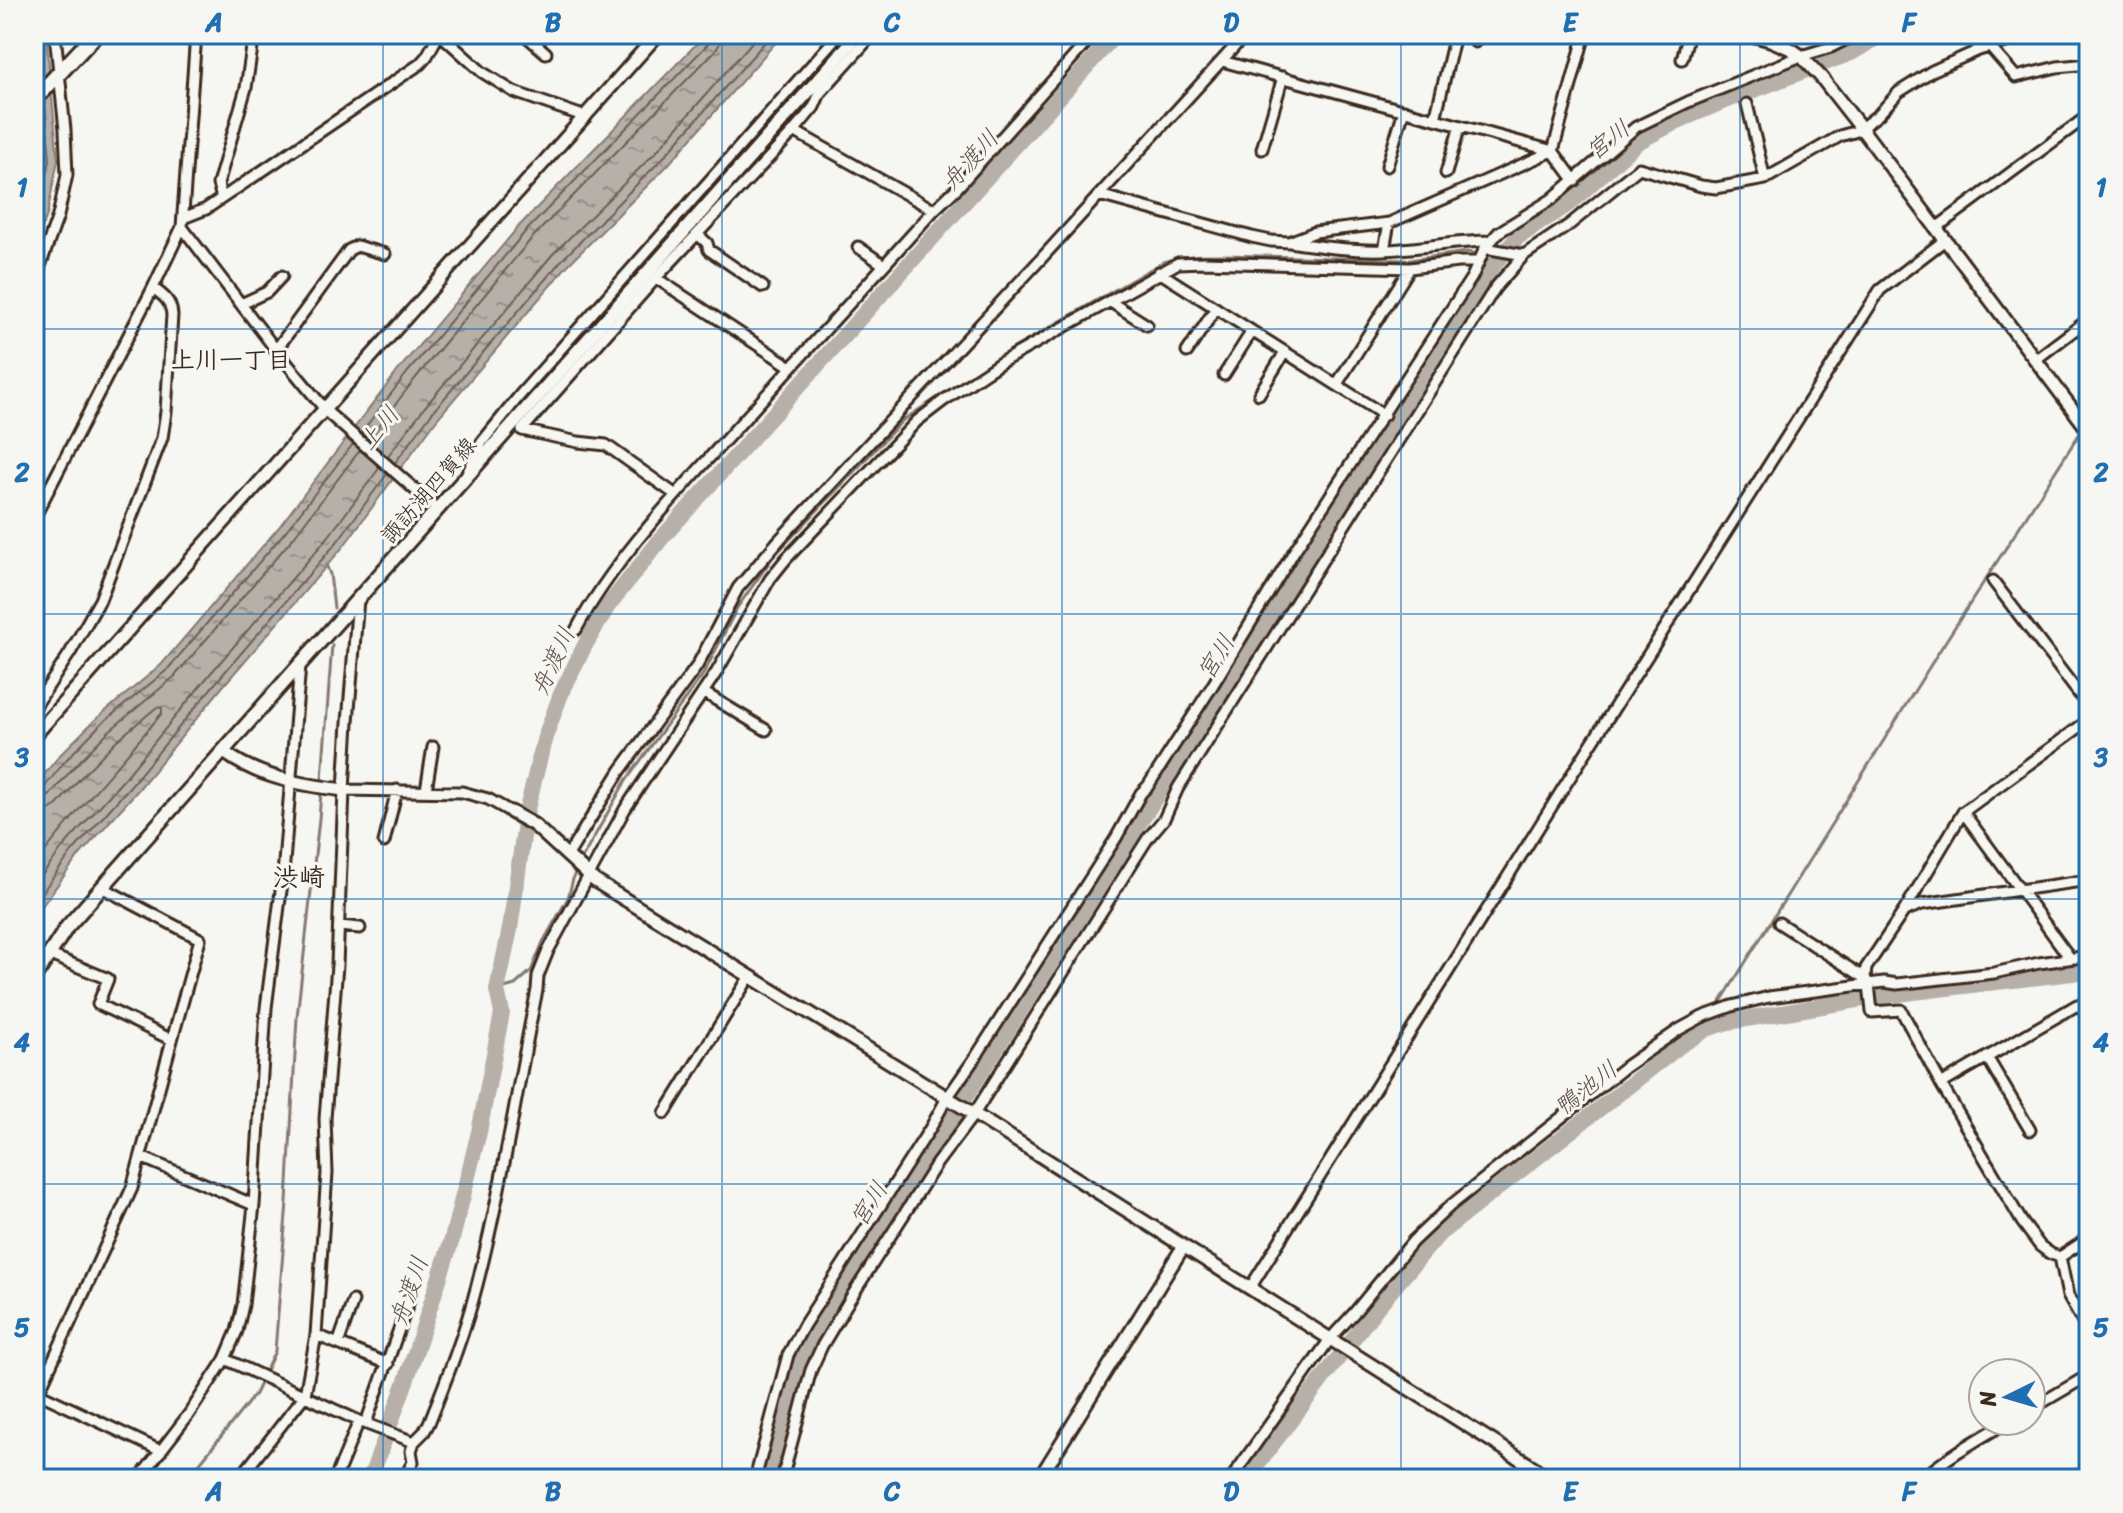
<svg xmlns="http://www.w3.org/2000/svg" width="2123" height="1513" font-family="Sriracha,'Klee One',sans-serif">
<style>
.water{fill:url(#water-ripples);stroke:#857a71;stroke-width:2}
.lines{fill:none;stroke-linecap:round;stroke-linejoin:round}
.shore{stroke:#6c6056;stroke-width:2}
.stream{stroke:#857a71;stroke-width:3}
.river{stroke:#b6b0a9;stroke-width:16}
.minor-casing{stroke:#3b2a1e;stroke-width:15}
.tertiary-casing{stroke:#3b2a1e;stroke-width:17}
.secondary-casing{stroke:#3b2a1e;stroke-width:18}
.primary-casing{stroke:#3b2a1e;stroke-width:20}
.minor{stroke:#f6f6f2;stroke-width:9}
.tertiary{stroke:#f6f6f2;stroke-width:11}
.secondary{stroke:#f6f6f2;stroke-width:12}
.primary{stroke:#f6f6f2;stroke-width:14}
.grid{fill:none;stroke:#1f6fb2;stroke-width:2;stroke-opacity:0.55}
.labels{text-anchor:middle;stroke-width:6;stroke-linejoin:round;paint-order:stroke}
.street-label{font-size:22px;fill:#3b2a1e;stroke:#f6f6f2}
.water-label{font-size:24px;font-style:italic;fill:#605248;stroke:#f6f6f2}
.neighbourhood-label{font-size:24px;font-weight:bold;fill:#3b2a1e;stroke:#f6f6f2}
.quarter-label{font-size:26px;font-weight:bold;fill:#3b2a1e;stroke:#f6f6f2}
.neatline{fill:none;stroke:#1f6fb2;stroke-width:3}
.grid-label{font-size:26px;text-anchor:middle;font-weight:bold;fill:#1f6fb2}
</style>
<defs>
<pattern id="water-ripples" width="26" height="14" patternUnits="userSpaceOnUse" patternTransform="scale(2)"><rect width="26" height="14" fill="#b6b0a9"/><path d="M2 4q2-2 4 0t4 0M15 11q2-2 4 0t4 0" fill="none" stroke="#958f89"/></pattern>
</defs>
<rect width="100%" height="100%" fill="#f6f6f2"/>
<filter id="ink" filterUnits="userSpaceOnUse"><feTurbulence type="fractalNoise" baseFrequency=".0125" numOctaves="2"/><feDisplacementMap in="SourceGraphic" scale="16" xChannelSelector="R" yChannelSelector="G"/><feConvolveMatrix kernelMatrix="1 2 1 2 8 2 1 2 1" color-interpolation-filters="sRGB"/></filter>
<g filter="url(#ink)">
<!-- water -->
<path class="water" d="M34 34H46L58 160 47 215 34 251Z
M706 34H783L668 165 566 267 437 419 343 547 224 685 138 790 78 857 34 917V787L60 755 96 719 161 665 279 527 400 368 519 226Z"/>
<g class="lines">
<!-- shore -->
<path class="shore" d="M34 189 40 159 35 109
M34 228 40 212 50 160 45 102
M361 433 407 373 525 232 709 43 711 34
M368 440 414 380 532 238 716 50 720 43 721 34
M387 457 424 408 552 255 655 153 759 34
M395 463 431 414 560 262 662 159 772 34
M34 791 43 789 66 760 101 724 167 670 285 532 353 444
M34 801 43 800 49 796 74 767 108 732 174 677 293 538 360 450
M34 813 47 811 57 805 83 775 116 741 157 707 162 708V713C120 764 73 813 34 866
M34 886 64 846 125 778 210 674 329 536 380 467
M34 903 72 852 132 784 218 680 337 542 387 474"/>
<!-- stream -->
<path class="stream" d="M1484 258 1495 263
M326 565 330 574 334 608
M580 862 625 782 704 673 737 608 773 557 903 420 1014 348 1163 262C1183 255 1201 255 1222 255L1409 260 1467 252 1478 254
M497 990 515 985 531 971 543 942 568 898 576 868
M1717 1008 1940 650 2080 433
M1707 1029 1710 1018
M187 1479 255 1394 275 1351 287 1202 297 1017 319 819 332 645"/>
<!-- river -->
<path class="river" d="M370 1479 406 1381 452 1239 479 1132 502 1013 497 990 510 929 527 809 545 737 561 694 584 647 608 606 661 539 1116 34
M769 1479 802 1360 813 1337 1495 263 1518 237 1570 203 1636 143 1678 121 1720 103 1851 53 1883 34
M1246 1479 1378 1306 1439 1234 1681 1045 1707 1029 1728 1022 1764 1016 1881 996 2089 971
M2073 1479 2089 1469"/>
<!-- minor casing -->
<g class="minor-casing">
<path id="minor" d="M440 34 482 72 514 92 586 117
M524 34 546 53
M638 34 649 44
M1973 34 1979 50
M1475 42 1477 34
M1989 46 2016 77 2057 67 2089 64
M1682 59 1689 34
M1222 61 1553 151 1575 181
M1747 104 1765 179
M1435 119 1453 43
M794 131 934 210
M1262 149 1283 77
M1553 151 1585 34
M1387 166 1404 110
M1446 173 1460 126
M1099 195 1252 237 1271 241 1289 242 1315 232 1389 223 1553 151
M222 198 218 184 246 88 254 34
M183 218 206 209 420 64 427 56 439 34
M182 227 276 350 328 413 437 509
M1936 228 2089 115
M697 234 707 243 709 250 763 287
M1290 242C1321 247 1352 251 1384 250 1419 249 1454 241 1490 241
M858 247 884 265
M1485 248 1524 255
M1384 250 1389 223
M1159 272 1384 415
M656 278 791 367
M34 283 58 216 67 175 65 130 55 34
M1109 301 1147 325
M241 304 267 292 282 276
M276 350 349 250 357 246 385 254
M1187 352 1216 308
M2035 360 2089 319
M1224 375 1252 331
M1337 384 1410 268
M1259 394 1285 352
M468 472 482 442 520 395 839 34
M676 495 606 445 578 442 522 430 656 278 794 131 814 107 820 93 873 34
M34 518 153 288 182 227 196 34
M1993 581 2089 707
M358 599 348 722 344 790 462 792 488 799 511 812
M576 630C614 559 676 495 730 435 798 360 866 285 934 210L957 188 1094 34
M703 692 766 730
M34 708 70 653 100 600 162 438 166 412 172 315C171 301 164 296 153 288
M426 790 433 747
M1963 812 2070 958
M384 842 397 790
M568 855 620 771 697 666 738 588 780 539 1039 261 1246 34
M1904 911 1922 904 2089 880
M1779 923 1865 978 1869 984 1872 1012 1901 1010 1941 1084 2022 1222 2040 1246 2051 1254 2060 1257
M339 926 360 928
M48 954 108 979 98 1004 172 1040 200 939 103 888
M1865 978 1866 968 1904 911 1963 812 2089 720
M1987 1057 2030 1130
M1941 1084 2077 1005 2089 1013
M665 1113 750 976
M141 1157 254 1205
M2060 1257 2068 1296 2089 1333
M2060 1257 2089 1238
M1250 1288 1562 790 1880 290 1945 240
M316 1335 388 1364
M338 1344 353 1301
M225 1359 359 1421 414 1442
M34 1391 161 1451
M38 1393 132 1188 172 1040
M2031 1409 2089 1375
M366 1423 410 1298
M139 1479 189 1414 225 1359 237 1331 243 1305 254 1205 266 1008 283 875 300 665
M239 1479 305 1395 316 1335 327 1173 325 1119 337 965 344 790
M335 1479 359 1421
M404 1479 413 1462 411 1451 414 1442 424 1432 429 1423C447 1378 465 1332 477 1285 502 1188 517 1088 537 990L538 976 548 951 625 809 716 673 770 579 786 559 917 421 943 401 1000 363 1178 263 1203 262 1410 268 1458 262H1479
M755 1479 788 1355 804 1325 931 1127 947 1098 977 1055 1116 838 1141 793 1148 786 1211 688 1295 550 1472 277 1485 248 1499 232 1552 199 1636 127 1688 102 1801 56 1831 47 1857 34
M782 1479 811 1370 822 1346 850 1299 937 1163 974 1114 1148 838 1164 819 1178 788 1495 288 1524 255 1569 225 1639 168 1701 186 1716 188 1765 179 1840 136 1857 131 1878 115 1899 92 1932 71 1979 50 2033 34
M1231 1479 1330 1339 1354 1313 1413 1241 1450 1206 1625 1067 1680 1029 1702 1017 1732 1006 1769 997 1884 982 1897 984 1994 973 2039 963 2089 956
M1922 1479C1949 1455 1979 1439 2009 1421"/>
</g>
<!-- tertiary casing -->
<g class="tertiary-casing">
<path id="tertiary" d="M1748 34 1770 40 1791 49 1801 56 1821 77 1861 128 2089 431
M34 736 658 34
M224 752C258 778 303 785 344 790
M511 812 534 825 595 881 974 1114 1533 1467 1548 1479
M1039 1479 1183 1247"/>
</g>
<!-- secondary casing -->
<g class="secondary-casing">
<path id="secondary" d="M34 978 67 927 859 34"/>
</g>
<!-- primary casing -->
<g class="primary-casing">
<path id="primary" d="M34 100 96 34"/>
</g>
<!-- minor -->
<use href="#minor" class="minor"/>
<!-- tertiary -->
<use href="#tertiary" class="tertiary"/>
<!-- secondary -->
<use href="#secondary" class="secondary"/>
<!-- primary -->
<use href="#primary" class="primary"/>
</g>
</g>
<!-- grid -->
<path class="grid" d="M383 34V1479M722 34V1479M1062 34V1479M1401 34V1479M1740 34V1479M34 329H2089M34 614H2089M34 899H2089M34 1184H2089"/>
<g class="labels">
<!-- street labels -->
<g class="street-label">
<text transform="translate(428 490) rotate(-49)" y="8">諏訪湖四賀線</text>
</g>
<!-- water labels -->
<g class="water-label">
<text transform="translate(1608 140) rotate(-38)" y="8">宮川</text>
<text transform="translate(970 160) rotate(-48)" y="8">舟渡川</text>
<text transform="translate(379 428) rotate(-51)" y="8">上川</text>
<text transform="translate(1216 657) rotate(-58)" y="8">宮川</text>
<text transform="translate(553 661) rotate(-65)" y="8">舟渡川</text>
<text transform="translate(1586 1088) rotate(-38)" y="8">鴨池川</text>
<text transform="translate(869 1204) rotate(-58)" y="8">宮川</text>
<text transform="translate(409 1291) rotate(-71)" y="8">舟渡川</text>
</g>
<!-- neighbourhood labels -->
<g class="neighbourhood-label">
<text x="231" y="368">上川一丁目</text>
</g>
<!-- quarter labels -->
<g class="quarter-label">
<text x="299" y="886">渋崎</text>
</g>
</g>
<!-- margin -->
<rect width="2123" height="1513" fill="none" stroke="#f6f6f2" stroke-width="88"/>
<!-- north arrow -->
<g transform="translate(2007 1397) rotate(265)"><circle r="38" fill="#f6f6f2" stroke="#aba49d" stroke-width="2"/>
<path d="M0-6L14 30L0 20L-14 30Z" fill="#1f6fb2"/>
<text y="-12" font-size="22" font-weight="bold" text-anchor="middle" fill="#3b2a1e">N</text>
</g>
<rect x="44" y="44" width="2035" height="1425" class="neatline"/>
<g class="grid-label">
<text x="214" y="31">A</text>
<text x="553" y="31">B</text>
<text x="892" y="31">C</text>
<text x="1231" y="31">D</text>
<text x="1570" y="31">E</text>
<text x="1909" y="31">F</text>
<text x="22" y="196">1</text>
<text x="2101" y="196">1</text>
<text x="22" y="481">2</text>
<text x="2101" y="481">2</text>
<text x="22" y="766">3</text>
<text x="2101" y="766">3</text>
<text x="22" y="1051">4</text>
<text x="2101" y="1051">4</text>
<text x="22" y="1336">5</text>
<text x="2101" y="1336">5</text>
<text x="214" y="1500">A</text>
<text x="553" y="1500">B</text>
<text x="892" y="1500">C</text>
<text x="1231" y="1500">D</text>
<text x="1570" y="1500">E</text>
<text x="1909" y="1500">F</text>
</g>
</svg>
